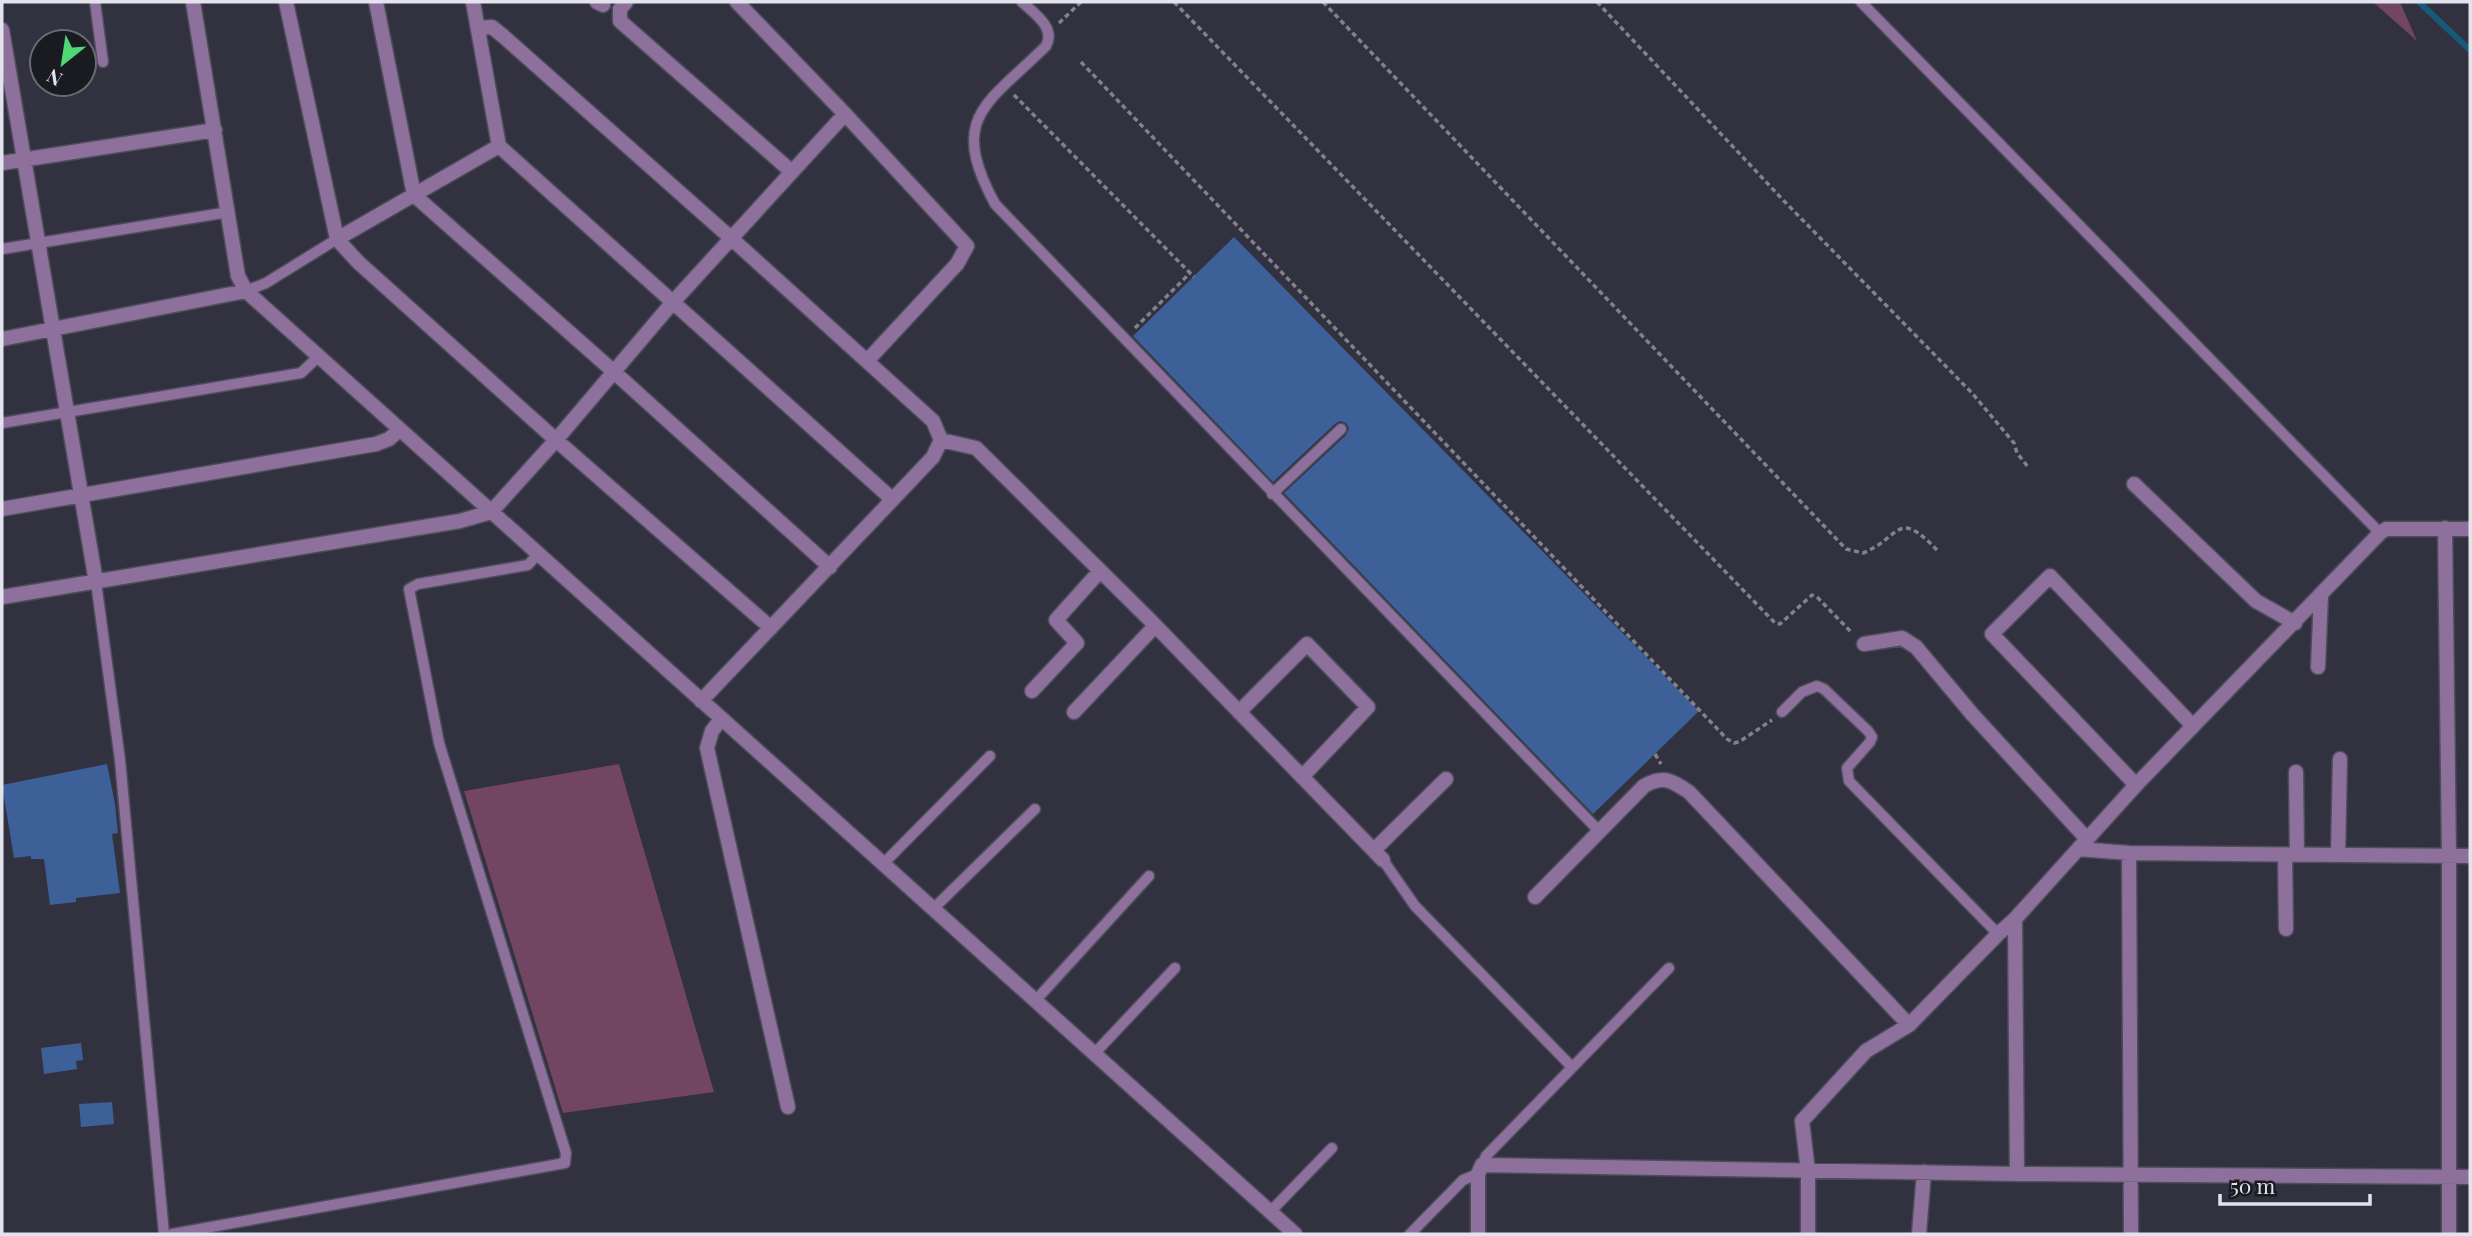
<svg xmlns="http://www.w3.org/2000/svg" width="2472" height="1236" font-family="'Playfair Display',serif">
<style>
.green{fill:#724562}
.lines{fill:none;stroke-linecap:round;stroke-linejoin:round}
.stream{stroke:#175976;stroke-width:6}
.building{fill:#3d6098}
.service-casing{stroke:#4e4d5c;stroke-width:13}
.minor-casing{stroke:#4e4d5c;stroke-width:17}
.path{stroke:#82828f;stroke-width:3.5;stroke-dasharray:5 3.5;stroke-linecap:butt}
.service{stroke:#8d709b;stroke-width:10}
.minor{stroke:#8d709b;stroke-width:14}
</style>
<rect width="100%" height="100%" fill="#323140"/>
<!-- green -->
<path class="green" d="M2373 2H2400L2417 41Z
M619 764 714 1092 563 1113 464 791Z"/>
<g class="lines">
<!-- stream -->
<path class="stream" d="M2419 2 2470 50"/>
</g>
<!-- building -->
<path class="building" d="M1234 237 1699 711 1593 814 1284 493 1346 435 1349 428 1346 423 1340 421 1336 423 1273 482 1133 336Z
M107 764 115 804 118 833 112 834 120 893 76 898V902L50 905 44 859H31V856L14 858 2 785Z
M81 1043 83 1060 76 1061 77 1069 44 1074 41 1048Z
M112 1102 114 1124 81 1127 79 1104Z"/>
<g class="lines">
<!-- service casing -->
<g class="service-casing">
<path id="service" d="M95 2 103 62
M1022 2C1035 14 1056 28 1046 46 986 105 948 117 995 204L1598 830
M1861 2 2380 533
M2 249 229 212
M246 291 266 283 337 239
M2 423 301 373 318 357
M1272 494 1341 429
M96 582 120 760 164 1234
M1782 712 1802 692 1817 686 1824 689 1868 731 1872 737 1870 742 1847 768 1849 781 1998 934
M1383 860 1415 906 1571 1066
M883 864 990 756
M933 909 1035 809
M1035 1001 1149 876
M1094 1054 1175 968
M1482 1165 1486 1156 1669 968
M1270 1212 1332 1148
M172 1234 565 1163 566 1153 439 743 409 589 418 584 528 565 538 554
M1410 1234 1463 1180 1478 1174"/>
</g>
<!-- minor casing -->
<g class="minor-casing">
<path id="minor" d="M193 2 238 276 246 291 1295 1234
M286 2 337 239 358 262 556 440 771 628
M376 2 414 195 613 371 830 567
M597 2 603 5
M626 2 620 9V21L792 172
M737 2 845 114 967 246 957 264 867 361
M478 28 492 27 503 36 732 239 933 421 941 440 933 457 701 701
M2 30 96 582
M499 146 892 499
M2 163 215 130
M337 239 499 146 473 2
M2 339 246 291
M941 440 976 448 1147 617 1383 860
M2134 484 2256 601 2295 623
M2 509 376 444 389 439 399 430
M2445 528 2449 857V1234
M2 597 460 521 491 512 556 440 673 302 845 114
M1864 644 1902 638 1916 647 1972 714 2087 839
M2318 667 2321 595
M1032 691 1077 643 1056 620 1100 571
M1074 712 1155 626
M1239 712 1307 644 1368 707 1302 777
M721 719 712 731 707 748 788 1107
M2296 772 2297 855
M2136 785 1992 634 2050 576 2193 726
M2078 849 2129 853 2470 856
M1374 850 1446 779
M2129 853 2131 1234
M2285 855 2286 929
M2338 855 2340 759
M1535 897 1644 786C1663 775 1671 780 1689 792L1909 1025
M2015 919 2017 1174
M1478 1234V1174L1482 1165 2017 1174 2470 1177
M1808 1234V1171L1802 1121 1866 1051 1909 1025 1998 934 2015 919 2136 785 2380 533 2386 529H2470
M1919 1234 1924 1172"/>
</g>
<!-- path -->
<path class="path" d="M1174 2 1775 623 1780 624 1812 595 1817 597 1852 633
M1323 2 1846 549 1863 553C1901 538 1896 507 1937 550
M1597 2 1784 201 1972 393 2014 443 2017 453 2028 467
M1059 23 1081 2
M1081 62 1727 739 1734 743 1739 742 1772 720
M1014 95 1194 277
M1135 328 1190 273
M1655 754 1661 764"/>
<!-- service -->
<use href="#service" class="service"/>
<!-- minor -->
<use href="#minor" class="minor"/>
</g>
<!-- border -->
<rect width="2472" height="1236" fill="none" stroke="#e3e3ed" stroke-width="7"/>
<!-- north arrow -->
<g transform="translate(63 63) rotate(210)"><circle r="33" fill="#1a1a21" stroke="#6a6a73" stroke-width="2"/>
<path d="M0-5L12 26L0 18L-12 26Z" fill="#4fd675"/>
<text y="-10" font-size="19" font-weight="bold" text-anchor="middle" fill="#e3e3ed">N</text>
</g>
<!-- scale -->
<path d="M2220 1194v10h150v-10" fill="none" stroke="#e3e3ed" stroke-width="3.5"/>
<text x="2230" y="1194" font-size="21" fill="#e3e3ed" stroke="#1a1a21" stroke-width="5" paint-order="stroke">50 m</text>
</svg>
